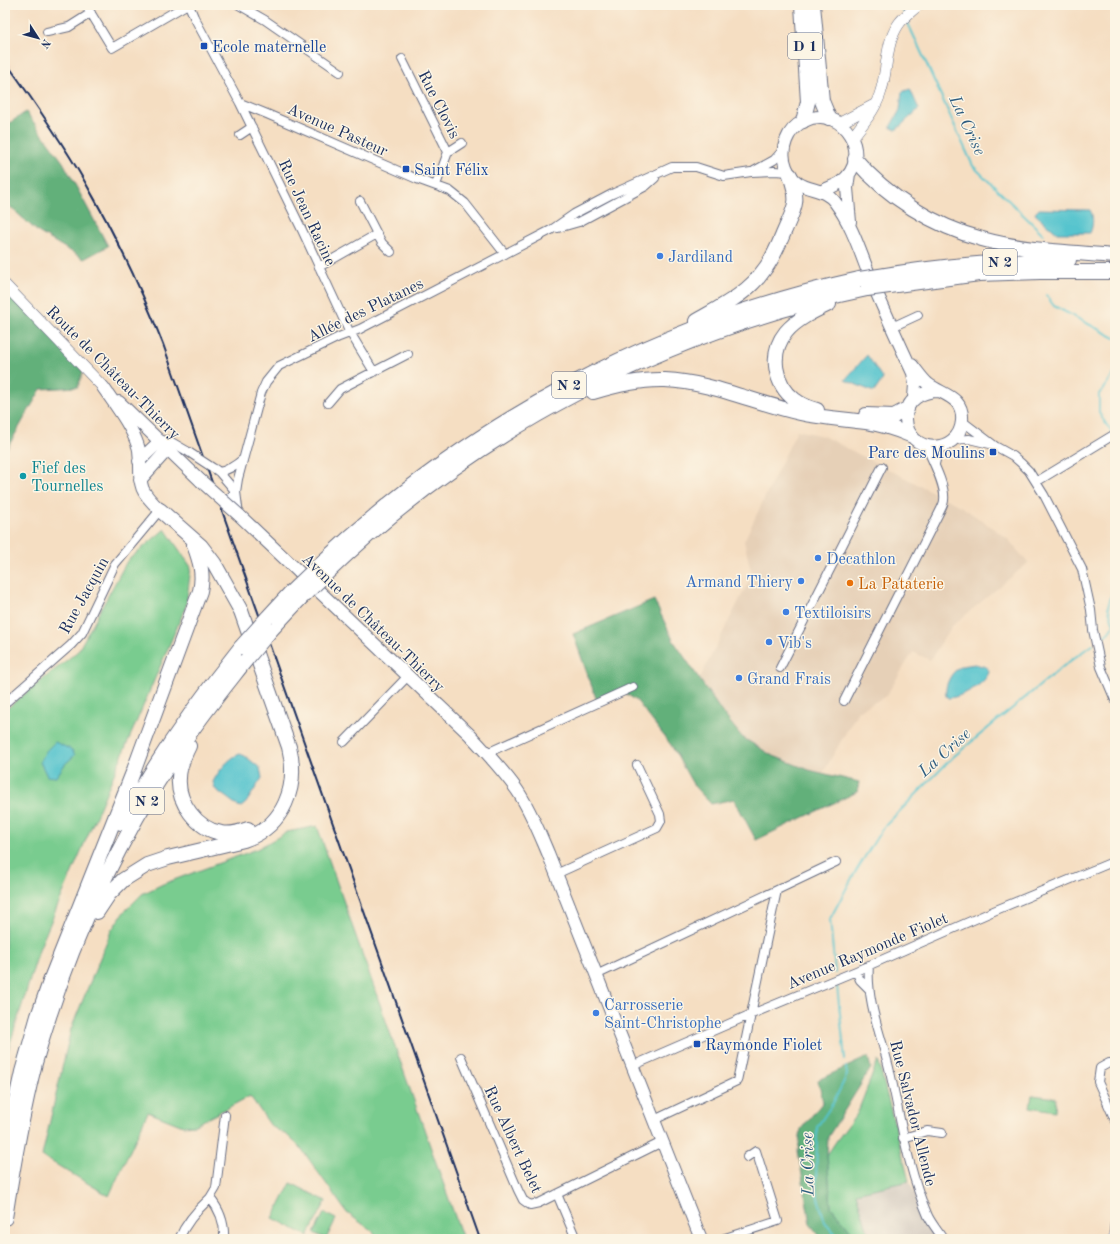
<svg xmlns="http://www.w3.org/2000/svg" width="1120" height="1244" font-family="'Old Standard TT',serif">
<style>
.built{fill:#e6d0b7}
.industrial{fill:#ccc2b9}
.green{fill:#79cc8f;stroke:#4a7e76}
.forest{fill:#62b07a;stroke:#3e706c}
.water{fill:#57c4ce;stroke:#397a96}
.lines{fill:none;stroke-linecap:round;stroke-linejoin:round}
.stream{stroke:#57c4ce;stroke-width:2}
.street-casing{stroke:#676c81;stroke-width:10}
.secondary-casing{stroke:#676c81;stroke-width:12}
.primary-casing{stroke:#676c81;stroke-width:14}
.highway-casing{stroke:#676c81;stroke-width:16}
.street{stroke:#fff;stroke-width:8}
.secondary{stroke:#fff;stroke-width:11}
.primary{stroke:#fff;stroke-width:12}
.highway{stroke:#fff;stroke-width:14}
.rail{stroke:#1b2f5e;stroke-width:2}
.street-bridge-casing{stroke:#676c81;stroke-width:10;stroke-linecap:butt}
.primary-bridge-casing{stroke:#676c81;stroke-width:14;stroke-linecap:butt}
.highway-bridge-casing{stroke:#676c81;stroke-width:16;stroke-linecap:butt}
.street-bridge{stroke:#fff;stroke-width:8}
.primary-bridge{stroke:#fff;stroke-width:12}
.highway-bridge{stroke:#fff;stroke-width:14}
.transit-dot{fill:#1a4fb4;stroke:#fcf5e5;stroke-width:1.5}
.shop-dot{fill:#3f7fe0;stroke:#fcf5e5;stroke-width:1.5}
.culture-dot{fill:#0f9aa8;stroke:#fcf5e5;stroke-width:1.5}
.food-dot{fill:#e8710a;stroke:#fcf5e5;stroke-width:1.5}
.labels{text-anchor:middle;stroke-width:3;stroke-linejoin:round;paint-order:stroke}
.shield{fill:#fcf5e5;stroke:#5e6a86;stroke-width:1}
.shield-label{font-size:15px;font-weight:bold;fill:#1b2f5e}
.transit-label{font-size:16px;fill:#164399;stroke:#fcf5e5;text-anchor:start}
.street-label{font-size:16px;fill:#1b2f5e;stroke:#fcf5e5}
.shop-label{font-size:16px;fill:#366cbe;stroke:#fcf5e5;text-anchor:start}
.culture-label{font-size:16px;fill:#0d838f;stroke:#fcf5e5;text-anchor:start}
.food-label{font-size:16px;fill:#c56008;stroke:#fcf5e5;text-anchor:start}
.water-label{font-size:17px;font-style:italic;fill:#2d5c80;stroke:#fcf5e5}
</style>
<rect width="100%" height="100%" fill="#fcf5e5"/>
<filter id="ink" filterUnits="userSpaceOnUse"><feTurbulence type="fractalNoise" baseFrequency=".025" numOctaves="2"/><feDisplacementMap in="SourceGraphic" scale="8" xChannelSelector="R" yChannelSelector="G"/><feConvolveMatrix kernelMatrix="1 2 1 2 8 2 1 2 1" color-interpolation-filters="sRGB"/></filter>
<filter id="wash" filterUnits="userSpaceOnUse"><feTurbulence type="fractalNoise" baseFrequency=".012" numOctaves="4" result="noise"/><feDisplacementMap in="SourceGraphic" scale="16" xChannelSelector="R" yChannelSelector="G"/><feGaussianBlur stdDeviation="0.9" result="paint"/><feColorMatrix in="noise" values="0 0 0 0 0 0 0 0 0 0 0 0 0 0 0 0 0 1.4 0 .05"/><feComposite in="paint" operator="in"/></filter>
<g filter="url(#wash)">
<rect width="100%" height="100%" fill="#f5dec2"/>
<!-- built -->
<path class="built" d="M797 430 823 436 962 507 1007 538 1028 563 952 626 930 660 913 652 886 696 858 711 823 773 809 770 771 755 742 737 721 711 699 680 752 575 744 541Z"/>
<!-- industrial -->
<path class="industrial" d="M909 1181 929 1225 937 1239H870L855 1193Z"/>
<!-- green -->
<path class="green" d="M165 529 191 567 186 606 40 947 5 1060V710L78 651 127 561Z
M317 826 463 1239H380L371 1230 347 1213 301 1148 288 1136 271 1126 250 1096 195 1125 183 1126 148 1112 109 1196 42 1156 71 1029 111 931 123 913 142 894 163 884 257 849 287 832Z
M878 1060 909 1181 856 1193 870 1239H858L831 1207 827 1155 837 1140 857 1114Z
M1032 1095 1056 1098 1055 1111 1030 1107Z
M291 1183 326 1201 308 1236 273 1218Z
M324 1213 336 1219 326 1239 314 1233Z"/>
<!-- forest -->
<path class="forest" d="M26 112 63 162 108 246 84 259 38 232 5 202V126Z
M5 284 83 371 78 387 41 389 5 452Z
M654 600 673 640 721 711 742 737 771 755 809 770 859 782 857 792 756 840 734 799 711 804 694 786 671 745 637 701 621 690 597 701 573 634Z
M868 1057 871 1068 828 1137 827 1155 831 1207 858 1239H822L810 1224 798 1151 801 1129 823 1102 818 1080Z"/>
<!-- water -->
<path class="water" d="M910 89 919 109 896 130 890 127 900 110 902 92Z
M1039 209 1090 210C1094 216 1093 227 1090 233H1057L1035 214 1036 212Z
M867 355 883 379 874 392 845 380Z
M975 664 986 667 989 671C988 683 960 698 948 698L946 696C944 685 952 670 962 666 966 665 971 665 975 664Z
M55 742 72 750 75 755 65 764 56 777 47 776 40 762 46 751Z
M240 754 245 756 260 768 262 778 260 781 246 803 241 807 238 806 215 789 213 782C218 772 229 757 240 754Z"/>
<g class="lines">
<!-- stream -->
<path class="stream" d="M900 5 904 13
M907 21 973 166 1043 234
M1046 295 1054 306 1115 338
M1112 433 1099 413V394L1115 373
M1098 640 1108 633 1114 625 1108 607 1115 582
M835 973 830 919 853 876 882 829 953 757 1066 664 1093 644
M837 986 845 1059
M840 1239 825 1222 816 1191 817 1127 833 1103 847 1075 846 1067"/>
</g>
</g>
<g filter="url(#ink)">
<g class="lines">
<!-- street casing -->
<g class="street-casing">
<path id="street" d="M86 5 112 48 186 5
M189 5 194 17 240 103 267 114 417 179 450 191 465 203 505 254
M239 5 265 20 340 72
M47 32 69 27 91 13
M402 59 448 152 436 185
M240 103 302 230 348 329 374 372
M240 135 252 127
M448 152 462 143
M754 171 774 160 784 149
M558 228 579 222 646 186 655 178
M377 234 382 243 391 252
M319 267 377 234 360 201
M892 327 918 315
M328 403 340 389 408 354
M962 421 995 446 1013 456 1022 464 1029 471 1044 495 1082 569 1091 610 1093 630 1101 667 1115 700
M952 440 969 439 990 444
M160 441 168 440 187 451
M935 464 939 447
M215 469 219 472C229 470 235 466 243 459
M219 472 236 492 224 502
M1036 482 1115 434
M239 515 236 492 238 479 261 393 266 382 279 366 339 337 360 329 551 230 574 214 612 194 672 167H696L724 176 751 172 774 171 789 172
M780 668 882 467
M844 701 941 509C942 507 944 503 944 500 946 486 932 460 926 446
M5 703 71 645 82 633 115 564 160 510
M344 742 408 676
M487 753 633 687
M556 874 657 828 661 821 660 814 637 765
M777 890 836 862
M869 965C866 1002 882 1037 890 1072 901 1121 908 1170 928 1216 932 1224 938 1231 943 1239
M856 971 860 980 869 989
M596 975 777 890 737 1081 654 1120
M461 1057 518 1190 523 1200 530 1205 539 1203 662 1142
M1115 1063H1109L1100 1068 1098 1082 1115 1120
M632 1066 747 1016 856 971 996 910 1115 861
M903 1138 927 1131 942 1133
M557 1194 576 1239
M179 1239C186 1222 197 1210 210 1198
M224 1239C225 1223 220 1210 210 1198L216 1188 225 1115
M722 1239 778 1221 756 1151 747 1157
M1113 1239 1115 1222"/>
</g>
<!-- secondary casing -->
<g class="secondary-casing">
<path id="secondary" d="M840 123 874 105
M852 138C863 123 876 109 881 91 888 68 885 45 898 25 903 17 912 11 918 5
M5 285 103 387"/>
</g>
<!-- primary casing -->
<g class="primary-casing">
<path id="primary" d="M849 174 847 188 850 222
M822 191C828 188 835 186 841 182 875 157 843 102 804 121 787 129 779 150 786 167 798 196 821 183 835 202 853 226 861 255 872 282 885 312 899 343 913 373L915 384 914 398
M912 365C917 371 922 379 928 384 942 395 964 396 962 421 959 456 907 455 906 419 905 400 922 391 939 391
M103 387C116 406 131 425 138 446 140 451 139 456 140 461 140 488 140 491 160 510
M119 402 201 481
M139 461 160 441
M140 480 168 449
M239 515 469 734C486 752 503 770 517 790 530 809 539 832 548 853L701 1239"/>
</g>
<!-- highway casing -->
<g class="highway-casing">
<path id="highway" d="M802 5 808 102 803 121
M813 5 822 101 829 118
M855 159C887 197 934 226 982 239 1025 251 1071 252 1115 256
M886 275C946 265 1007 261 1069 260
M889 286 979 274 1040 272H1115
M696 321C720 307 748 294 764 270 773 259 778 246 784 232 795 206 800 203 790 175
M593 392C616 385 640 379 665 380 711 382 755 403 800 413 822 418 844 419 866 422 881 424 896 429 910 435
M817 410C809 408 801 405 795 400 774 384 769 353 786 332 797 319 814 311 829 304
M866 415 894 416 907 409
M318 566C470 422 655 324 859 279
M326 574C475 430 665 331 867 289
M267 618 291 592
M271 630 299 600
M189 746C184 756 179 767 179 778 177 802 197 829 221 833 230 835 240 832 248 829
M121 823C156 761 196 703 241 647
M97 912 109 894 123 880 147 865 168 858 244 840C284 826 299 787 289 747L241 611 214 563 201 546 160 510
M5 1150 22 1072 38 1016 52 976 134 770 200 591C204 574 200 561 194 545
M5 1218C13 1166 22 1114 35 1063 66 951 116 843 181 746 201 716 224 688 246 660"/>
</g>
<!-- street -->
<use href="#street" class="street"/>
<!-- secondary -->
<use href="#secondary" class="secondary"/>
<!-- primary -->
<use href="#primary" class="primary"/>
<!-- highway -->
<use href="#highway" class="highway"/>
<!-- rail -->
<path class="rail" d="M5 61C33 100 61 140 85 182 115 234 141 288 163 344L480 1239"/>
<!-- street-bridge casing -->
<g class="street-bridge-casing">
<path id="street-bridge" d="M187 451 213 468"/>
</g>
<!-- primary-bridge casing -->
<g class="primary-bridge-casing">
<path id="primary-bridge" d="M201 481 239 515"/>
</g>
<!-- highway-bridge casing -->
<g class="highway-bridge-casing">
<path id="highway-bridge" d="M859 279 886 275
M867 289 889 286
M291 592 318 566
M299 600 326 574
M241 647 267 618
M246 660 271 630"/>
</g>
<!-- street-bridge -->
<use href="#street-bridge" class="street-bridge"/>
<!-- primary-bridge -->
<use href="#primary-bridge" class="primary-bridge"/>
<!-- highway-bridge -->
<use href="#highway-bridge" class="highway-bridge"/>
</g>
</g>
<!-- markers -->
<g class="transit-dot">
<rect x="200" y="42" width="8" height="8" rx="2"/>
<rect x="402" y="165" width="8" height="8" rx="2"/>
<rect x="989" y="448" width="8" height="8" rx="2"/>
<rect x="693" y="1040" width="8" height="8" rx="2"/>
</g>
<g class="shop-dot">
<circle cx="660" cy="256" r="4"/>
<circle cx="818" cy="558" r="4"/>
<circle cx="801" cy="581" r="4"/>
<circle cx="786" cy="612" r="4"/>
<circle cx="769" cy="642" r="4"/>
<circle cx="739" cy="678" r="4"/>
<circle cx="596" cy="1013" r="4"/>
</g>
<circle class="culture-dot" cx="23" cy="476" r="4"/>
<circle class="food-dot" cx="850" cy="583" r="4"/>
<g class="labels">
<!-- shield labels -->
<g class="shield">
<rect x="788" y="33" width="34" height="26" rx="3"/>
<rect x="983" y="249" width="34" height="26" rx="3"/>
<rect x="552" y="372" width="34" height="26" rx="3"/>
<rect x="130" y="788" width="34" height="26" rx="3"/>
</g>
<g class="shield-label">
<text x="805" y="51">D 1</text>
<text x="1000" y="267">N 2</text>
<text x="569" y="390">N 2</text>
<text x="147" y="806">N 2</text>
</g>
<!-- transit labels -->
<g class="transit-label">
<text x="212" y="52">Ecole maternelle</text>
<text x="414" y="175">Saint Félix</text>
<text x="985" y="458" text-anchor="end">Parc des Moulins</text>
<text x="705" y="1050">Raymonde Fiolet</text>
</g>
<!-- street labels -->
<g class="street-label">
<text transform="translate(440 104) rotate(63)" y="6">Rue Clovis</text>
<text transform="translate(338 129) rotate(24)" y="6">Avenue Pasteur</text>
<text transform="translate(308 212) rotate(65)" y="6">Rue Jean Racine</text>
<text transform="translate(365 309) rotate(-26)" y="6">Allée des Platanes</text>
<text transform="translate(114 372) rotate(45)" y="6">Route de Château-Thierry</text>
<text transform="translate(83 595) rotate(-61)" y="6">Rue Jacquin</text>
<text transform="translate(374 622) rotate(44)" y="6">Avenue de Château-Thierry</text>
<text transform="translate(867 950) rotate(-23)" y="6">Avenue Raymonde Fiolet</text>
<text transform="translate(914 1113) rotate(76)" y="6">Rue Salvador Allende</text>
<text transform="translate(514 1139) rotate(65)" y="6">Rue Albert Belet</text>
</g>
<!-- shop labels -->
<g class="shop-label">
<text x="668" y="262">Jardiland</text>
<text x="826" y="564">Decathlon</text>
<text x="793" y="587" text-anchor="end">Armand Thiery</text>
<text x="794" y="618">Textiloisirs</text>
<text x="777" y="648">Vib's</text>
<text x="747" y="684">Grand Frais</text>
<text x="604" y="1010">Carrosserie<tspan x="604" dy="18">Saint-Christophe</tspan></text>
</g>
<!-- culture labels -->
<g class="culture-label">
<text x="31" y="473">Fief des<tspan x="31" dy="18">Tournelles</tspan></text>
</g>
<!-- food labels -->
<g class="food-label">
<text x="858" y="589">La Pataterie</text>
</g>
<!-- water labels -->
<g class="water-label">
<text transform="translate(968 125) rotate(65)" y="6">La Crise</text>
<text transform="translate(944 752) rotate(-42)" y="6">La Crise</text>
<text transform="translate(807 1164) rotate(-91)" y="6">La Crise</text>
</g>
</g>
<!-- margin -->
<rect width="1120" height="1244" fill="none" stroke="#fcf5e5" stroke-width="20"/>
<!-- north arrow -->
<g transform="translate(38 38) rotate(126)" stroke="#fcf5e5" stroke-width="3" paint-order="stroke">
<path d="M0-3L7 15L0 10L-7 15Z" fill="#1b2f5e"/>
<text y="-6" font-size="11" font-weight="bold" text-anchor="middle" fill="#1b2f5e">N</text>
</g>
</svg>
